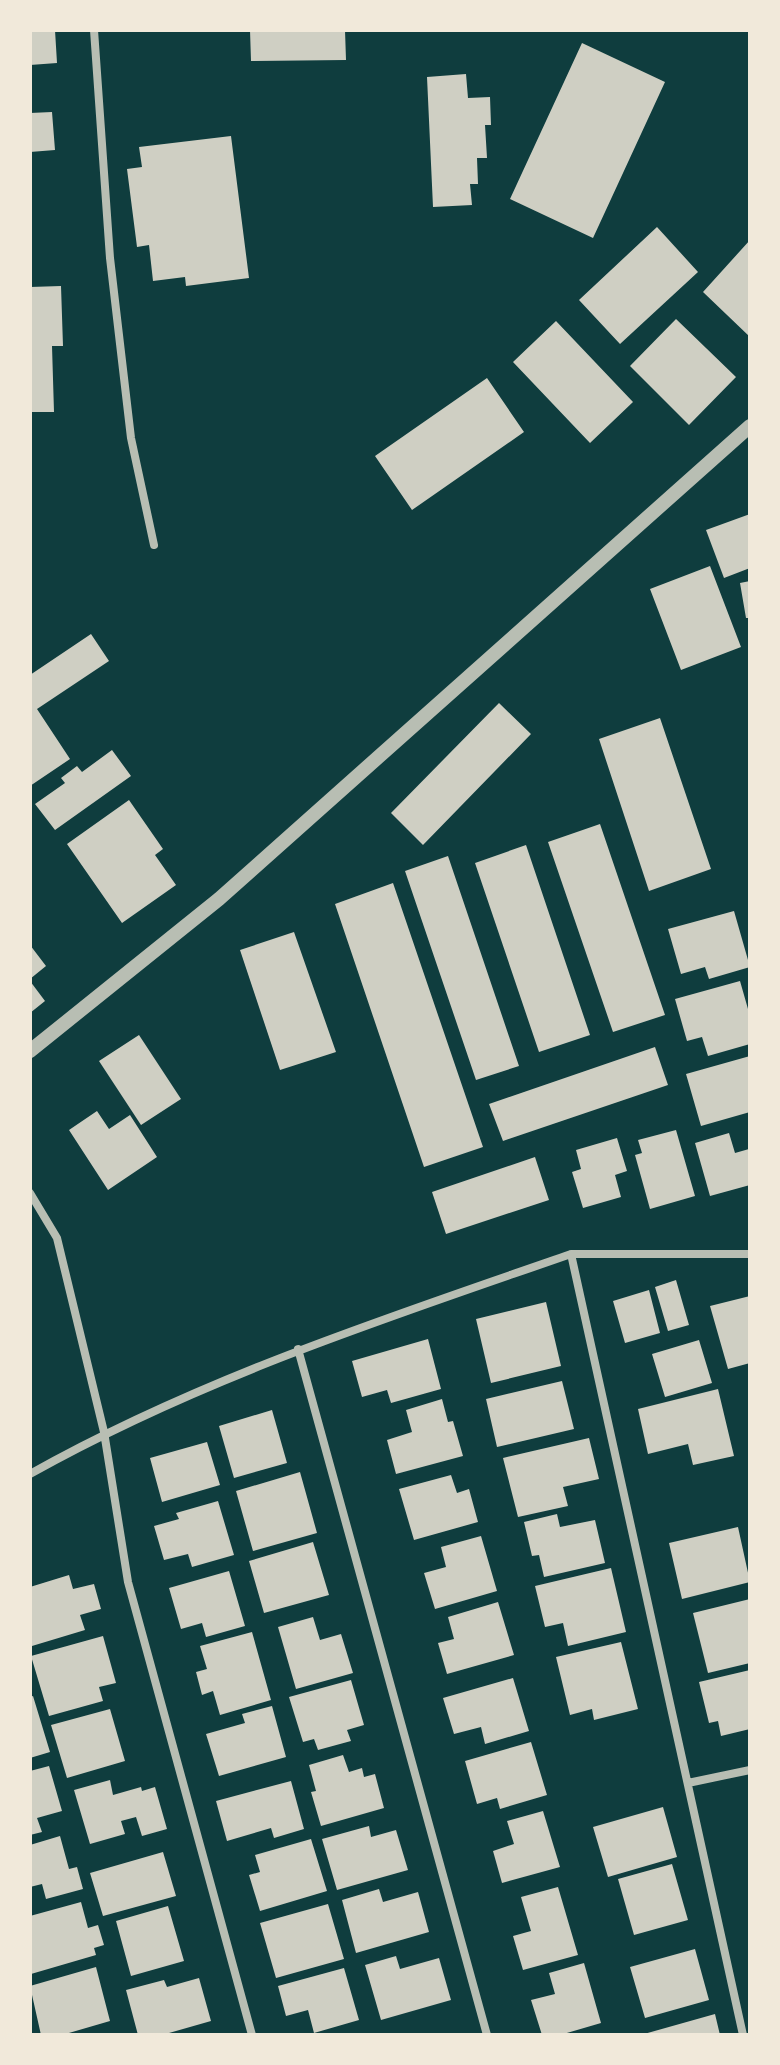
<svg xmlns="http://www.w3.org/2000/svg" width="780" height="2065" font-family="'DM Sans',sans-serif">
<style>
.building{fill:#cfcfc3}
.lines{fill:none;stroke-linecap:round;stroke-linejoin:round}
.minor{stroke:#b8beb3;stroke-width:8}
.tertiary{stroke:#b8beb3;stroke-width:14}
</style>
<rect width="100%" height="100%" fill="#0f3d3e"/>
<!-- building -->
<path class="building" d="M30 30H55L57 63 30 65Z
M250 30H345L346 60 251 61Z
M582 43 665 82 593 238 510 199Z
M466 74 468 98 490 97 491 125H485L487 158H477L478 184H470L472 205 433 207 427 77Z
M52 112 55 150 30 152V113Z
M231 136 249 278 186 286 185 277 153 281 149 245 137 247 127 169 142 167 139 147Z
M657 227 698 272 620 344 579 300Z
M750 240V337L703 292Z
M61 286 63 346H52L54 412H30V287Z
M676 319 736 377 689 425 630 366Z
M556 321 633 402 590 443 513 362Z
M487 378 524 432 412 510 375 456Z
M750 514V568L724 578 706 530Z
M710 566 741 647 681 670 650 589Z
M750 581V618H746L740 583Z
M91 634 109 661 37 709 70 759 30 786V675Z
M499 703 531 734 423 845 391 813Z
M660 718 711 869 649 891 599 739Z
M112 750 131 776 55 830 35 804 65 783 61 778 77 766 82 772Z
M129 800 163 849 155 855 176 885 122 923 67 844Z
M600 824 665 1015 613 1032 548 842Z
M526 845 590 1035 539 1052 475 863Z
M448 856 519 1066 476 1080 405 871Z
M393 883 483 1147 424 1167 335 904Z
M734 911 750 967 709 979 705 967 681 974 668 929Z
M294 932 336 1052 280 1070 240 950Z
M30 945 46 966 30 979Z
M30 981 45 1001 30 1013Z
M740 981 750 1016V1044L708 1056 702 1037 687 1041 675 999Z
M139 1035 181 1099 141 1125 99 1061Z
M655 1047 668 1085 503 1141 489 1104Z
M750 1056V1112L701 1126 686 1074Z
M97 1111 109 1129 130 1115 157 1157 108 1190 69 1130Z
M676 1130 695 1196 650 1209 635 1155 642 1153 638 1140Z
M729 1133 735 1153 749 1149 750 1185 710 1196 695 1143Z
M617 1138 627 1171 615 1175 621 1197 583 1208 572 1172 581 1169 576 1150Z
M535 1157 549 1200 446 1234 432 1192Z
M676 1280 689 1325 668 1331 655 1287Z
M649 1290 660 1333 625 1343 613 1301Z
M750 1296V1363L728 1369 710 1306Z
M546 1302 561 1366 491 1383 476 1319Z
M428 1339 441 1389 391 1403 387 1390 362 1397 352 1361Z
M699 1340 712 1383 665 1397 652 1354Z
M562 1381 574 1429 497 1447 486 1399Z
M718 1389 734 1456 693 1465 688 1444 648 1454 638 1409Z
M442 1399 448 1422 453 1421 463 1456 396 1474 387 1440 412 1432 406 1410Z
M272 1410 287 1463 234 1478 219 1426Z
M589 1438 599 1479 563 1487 568 1506 518 1517 503 1458Z
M207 1442 220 1485 162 1502 150 1458Z
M300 1472 317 1533 253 1551 236 1491Z
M451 1475 457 1493 469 1489 478 1522 414 1540 399 1489Z
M218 1501 234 1555 192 1567 188 1554 164 1560 154 1526 179 1519 176 1513Z
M557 1514 560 1527 595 1520 605 1563 544 1577 539 1555 532 1556 524 1522Z
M738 1527 750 1582 682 1599 669 1543Z
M481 1536 497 1591 435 1609 424 1573 446 1567 441 1547Z
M313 1542 329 1595 264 1613 249 1561Z
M611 1568 626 1632 568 1646 563 1623 545 1627 535 1586Z
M229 1571 245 1626 206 1637 202 1623 181 1629 169 1588Z
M69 1575 73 1589 94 1584 101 1609 80 1615 85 1630 32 1646 30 1587Z
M750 1599V1663L708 1673 693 1613Z
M498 1602 514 1655 447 1674 438 1643 454 1639 448 1617Z
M313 1617 320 1640 341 1634 353 1673 296 1689 278 1627Z
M252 1632 271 1700 220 1715 213 1691 202 1695 196 1672 207 1669 200 1646Z
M103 1636 116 1683 99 1687 103 1701 49 1716 31 1656Z
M621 1642 638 1709 594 1720 592 1709 570 1715 556 1657Z
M750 1670V1729L721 1736 718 1721 709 1723 699 1682Z
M513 1678 529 1731 485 1744 481 1727 454 1734 443 1698Z
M351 1680 364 1725 347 1730 351 1741 318 1750 314 1739 303 1742 289 1697Z
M33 1696 50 1752 30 1758V1697Z
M272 1706 286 1757 219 1776 206 1734 245 1723 242 1714Z
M110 1709 125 1761 67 1778 51 1725Z
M531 1742 547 1795 500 1809 497 1798 477 1804 465 1761Z
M343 1755 349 1772 362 1768 364 1777 375 1774 384 1808 321 1826 311 1792 316 1791 309 1765Z
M49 1766 62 1811 37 1818 42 1832 30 1835V1771Z
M110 1780 113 1795 141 1787 142 1791 155 1787 167 1829 142 1836 136 1817 121 1821 125 1834 90 1844 74 1790Z
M291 1781 304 1829 274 1838 271 1828 227 1841 216 1801Z
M663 1807 677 1857 608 1877 593 1827Z
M543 1811 560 1867 502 1883 493 1851 514 1844 507 1821Z
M369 1826 371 1837 396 1830 408 1870 337 1890 322 1839Z
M60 1836 69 1869 77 1867 83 1889 46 1899 42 1884 30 1887V1845Z
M311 1839 327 1891 260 1911 249 1875 260 1872 255 1855Z
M163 1852 176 1896 103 1916 90 1873Z
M672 1864 688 1920 634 1935 618 1879Z
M558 1887 578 1955 523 1970 513 1936 531 1931 521 1897Z
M379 1889 383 1902 418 1892 429 1932 356 1953 342 1900Z
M81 1902 88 1928 98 1925 104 1945 94 1948 96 1955 31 1974 30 1916Z
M328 1904 344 1959 276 1978 260 1923Z
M168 1906 184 1961 131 1976 116 1921Z
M695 1949 709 2000 645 2018 630 1967Z
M396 1956 400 1969 439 1958 451 2000 381 2020 365 1965Z
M584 1963 601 2023 560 2035H542L531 2000 555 1994 549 1973Z
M96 1967 110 2021 62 2035H41L30 1986Z
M344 1968 359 2020 314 2033 308 2010 286 2016 278 1986Z
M199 1978 211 2021 162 2035H138L126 1990 164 1980 167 1987Z
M715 2014 720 2035H644V2034Z"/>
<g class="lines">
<!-- minor -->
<path class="minor" d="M94 30 110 258 131 438 154 545
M30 1193 57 1238 104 1432 128 1582 252 2035
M571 1254H750
M298 1349 487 2035
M30 1474C201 1378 387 1318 571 1254L743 2035
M688 1783 750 1770"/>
<!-- tertiary -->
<path class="tertiary" d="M30 1051 219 899 750 426"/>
</g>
<!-- border -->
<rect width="780" height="2065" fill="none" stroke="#f1e9da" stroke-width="64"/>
</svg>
